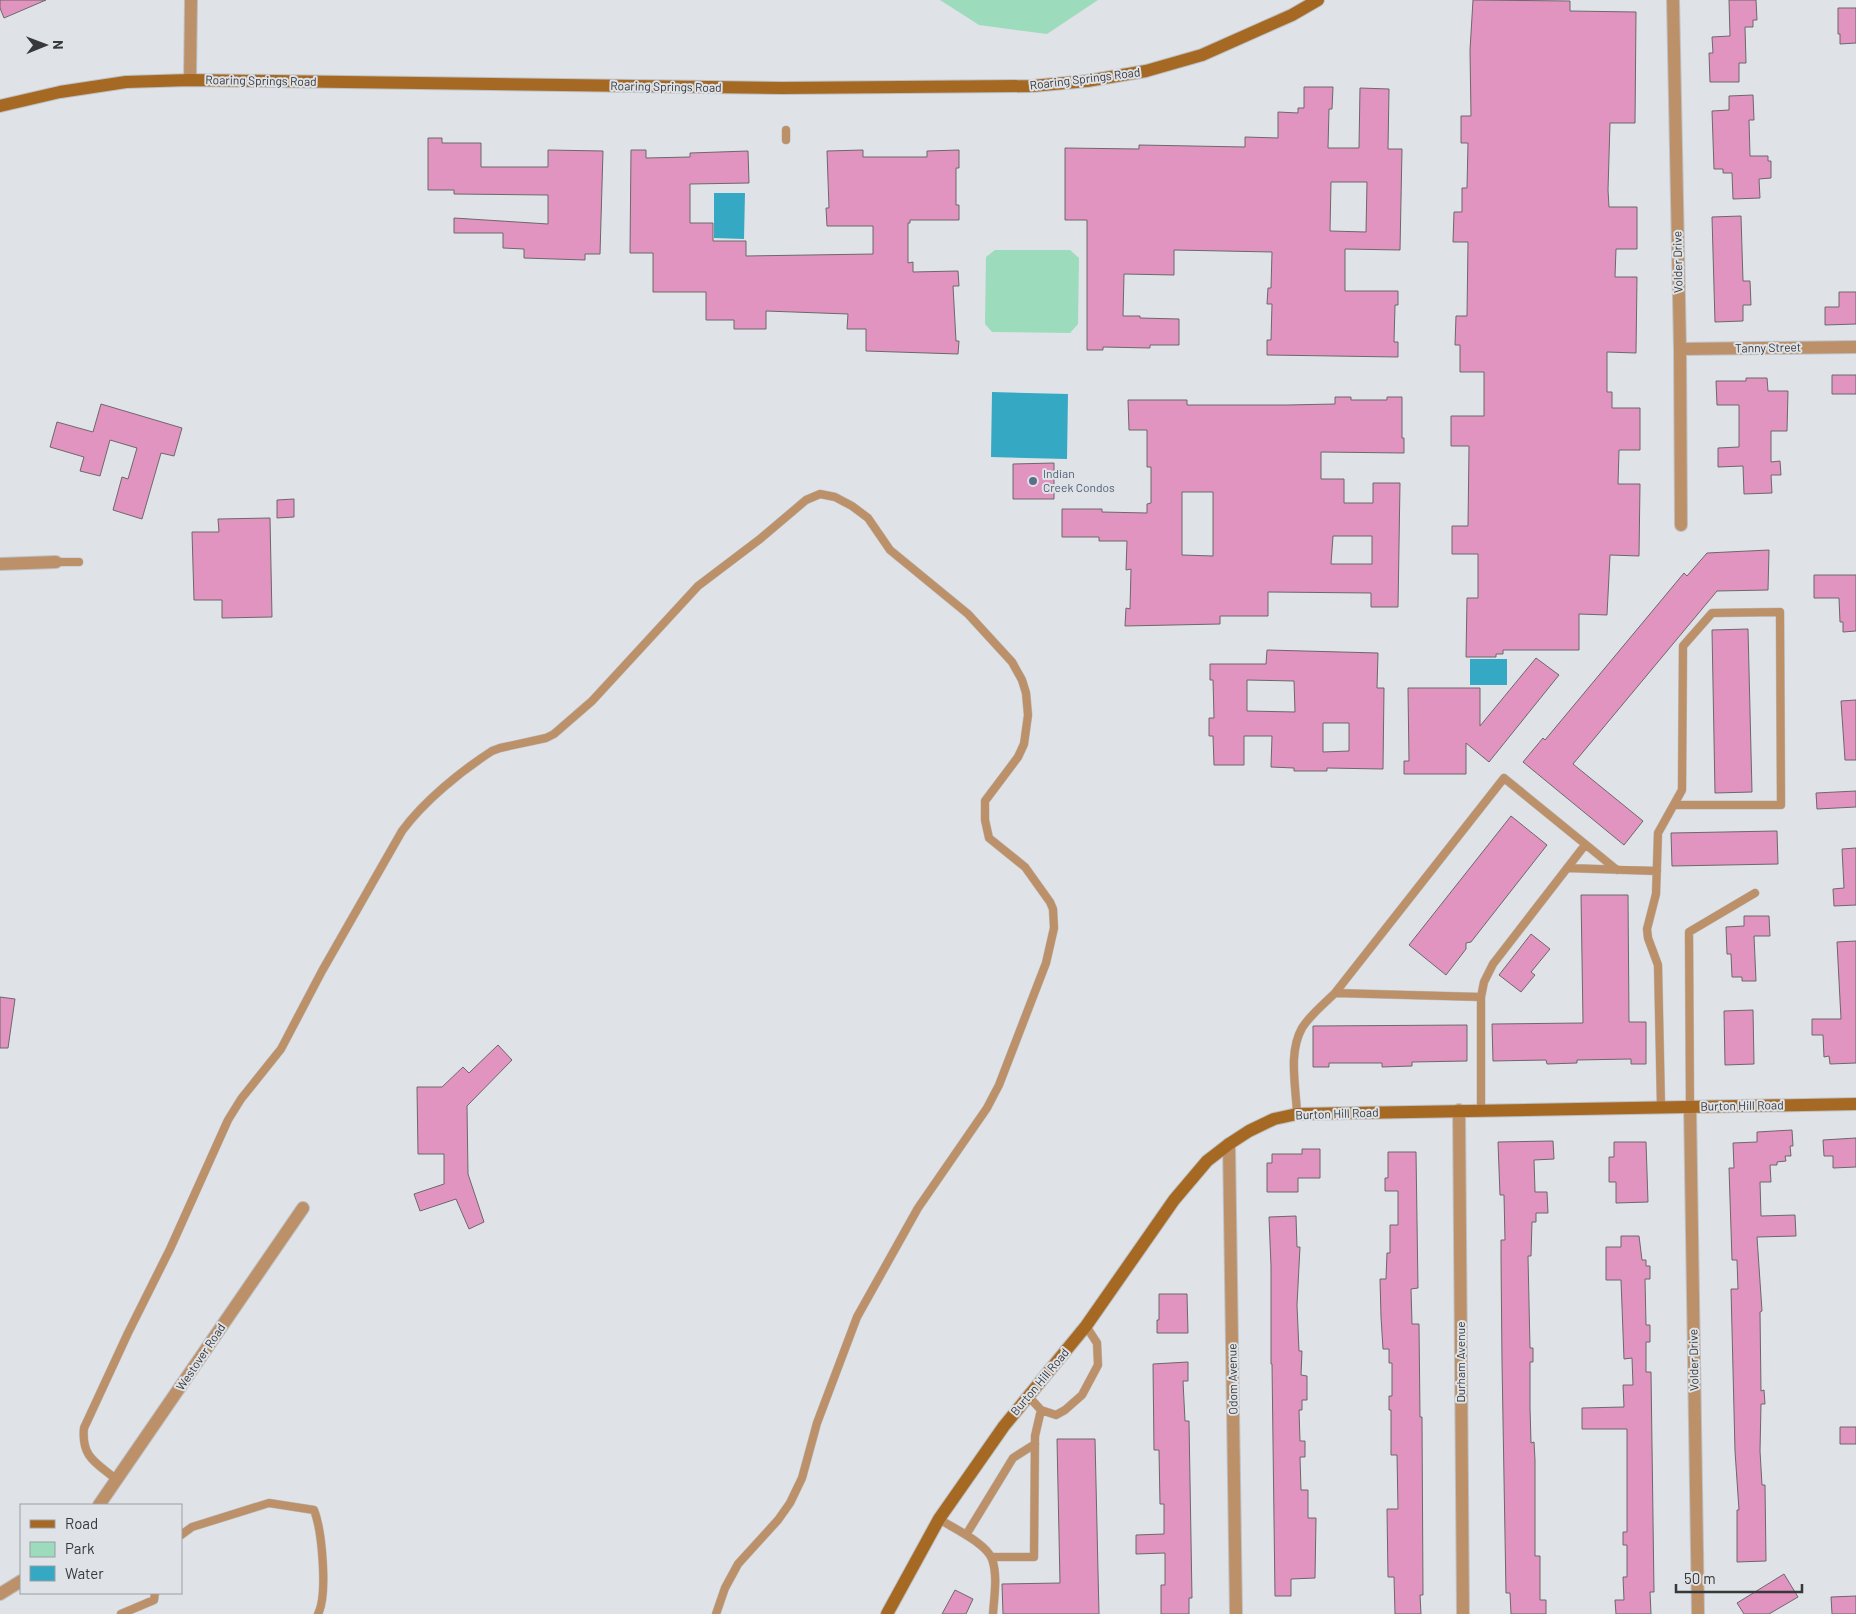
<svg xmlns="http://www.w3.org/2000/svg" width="1856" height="1614" font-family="Barlow,sans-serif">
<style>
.green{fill:#9cdcbc}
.water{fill:#35a9c3}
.building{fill:#e094bf;stroke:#6d686b;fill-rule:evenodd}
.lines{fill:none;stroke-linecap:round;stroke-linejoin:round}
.lane-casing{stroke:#bdc0c4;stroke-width:9}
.street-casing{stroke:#bdc0c4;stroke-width:14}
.secondary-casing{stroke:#bdc0c4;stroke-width:14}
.lane{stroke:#bc9169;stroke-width:8}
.street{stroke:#bc9169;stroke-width:12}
.secondary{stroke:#a66923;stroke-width:12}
.service-dot{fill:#5c6f8a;stroke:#dfe2e6;stroke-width:2}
.labels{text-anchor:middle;stroke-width:4;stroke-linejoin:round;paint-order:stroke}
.street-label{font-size:12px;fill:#37383a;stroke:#dfe2e6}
.service-label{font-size:12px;fill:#4e5e75;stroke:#dfe2e6;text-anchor:start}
</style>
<rect width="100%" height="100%" fill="#dfe2e6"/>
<!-- green -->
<path class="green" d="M940 0H1098L1047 34 979 25Z
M995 250H1070L1079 258 1078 324 1070 333 992 332 985 324 986 257Z"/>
<!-- water -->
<path class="water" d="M714 193H745L744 239 714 238Z
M992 392 1068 394 1067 459 991 457Z
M1470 659H1507V685H1470Z"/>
<!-- building -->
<path class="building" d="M0 0H46L4 18 0 8Z
M1473 0 1570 1V11L1636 12 1635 123H1610L1608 190 1609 207H1637V249H1616L1615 277H1637L1636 353 1607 352V392H1612V408H1640V450H1619L1618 484H1640L1639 556 1610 555 1607 615 1579 614V650H1503V654H1496V657H1466L1467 598H1478V554H1452V526H1468L1469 446H1451V416H1484V372H1460V345H1455L1456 316H1467L1468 242H1453L1454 212H1462V188H1467L1468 143H1461V116H1471L1470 50Z
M1729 0H1756L1757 20H1753V27H1745L1746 63H1739V82H1710L1709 53H1713L1712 37 1730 36Z
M1838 8H1856V43L1840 44V34H1838Z
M1304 87H1333L1332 109H1329L1328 148H1359L1360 88 1389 89 1388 149H1402L1400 250 1345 249V291H1398V305H1395L1394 342H1398V357L1267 355V340H1271L1272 304H1267L1268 288H1271L1272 252 1174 250V275L1124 274 1123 316H1140V318L1179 319V345H1150V348L1103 347V350H1087V220H1065V148L1139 149V145L1245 147V137L1278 138V112L1298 113V108H1304ZM1331 182H1367L1366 232 1330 231Z
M1753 95 1754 120H1749L1750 156H1768V161H1771V178L1759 179 1760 198 1733 199 1732 173H1723V169H1714L1712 111 1729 110V96Z
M428 138H442V143H481V167H548V150L603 151 600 254H585V260L524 258V249L503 248V233H454V218L548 224V195L454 194V190H428Z
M631 150H646V158L690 157V153L748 151 749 183 690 184V223H713V241H746V256L873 254V226H827L826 208H829L827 151 863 150V157H927V151L959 150V168H956V205H959V220H910V223H908V263L913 262V272L958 271 959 286H953L956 341H959L958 354 866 351V329H847L848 314 766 311V329H734V320H706V292H653V253H630Z
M1741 216 1743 281H1750L1751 305H1743V321L1715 322 1712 217Z
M1839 292H1856V324L1825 325V307H1839Z
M1832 375H1856V394H1832Z
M1746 378H1767L1768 391H1788L1787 431H1771V462L1780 461 1781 475H1771L1772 493 1744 494 1743 466 1718 467V448L1739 447V405H1717L1716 381H1746Z
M1335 397H1351V400H1387V397H1402V438H1404V453L1321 452V479H1344V503H1373V483H1400L1398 607H1371V593L1268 592V616H1220V624L1125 626 1126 608 1130 609 1131 569 1126 570 1127 541H1099V537H1062V509H1102V512L1147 513V504L1151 503V467H1147V430H1129L1128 400H1187V405H1287L1335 404ZM1182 492H1213V556L1182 555ZM1333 536H1372V564H1331Z
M101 404 182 428 174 456 161 453 142 519 113 510 122 477 128 479 137 448 110 440 100 476 80 471 84 457 50 447 57 422 93 432Z
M1054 463V499H1013V464Z
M294 499V517L277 518V500Z
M270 518 272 617 222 618V600H194L192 532H219L218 519Z
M1769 550 1768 590 1717 591 1573 764 1643 821 1624 845 1523 762 1543 738 1545 740 1684 573 1687 576 1707 553Z
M1814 575H1856V631L1843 632V622H1840L1839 598H1814Z
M1748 629 1752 792 1715 793 1712 630Z
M1267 650 1378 653 1377 688H1384L1383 769 1327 768V771H1294V768L1271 767 1272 736H1244V765H1214L1213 736H1209V718H1214L1213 680H1210V664H1266ZM1247 680 1294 681 1295 712 1247 711ZM1323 723H1349V751L1323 752Z
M1536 658 1559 675 1489 762 1466 743V774H1404V761H1409L1408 688H1480V726Z
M1856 700V760H1845L1841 701Z
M1856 791V807L1817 809 1816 793Z
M1511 816 1547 845 1471 942 1466 943V949L1446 975 1409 945Z
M1777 831 1778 864 1672 866 1671 833Z
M1856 848V905L1834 906 1833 889 1844 888 1842 849Z
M1581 895H1628L1629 1022H1646V1064H1631V1059L1577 1060V1063L1547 1064 1546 1060 1493 1061 1492 1024 1583 1023Z
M1744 916H1769L1770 936H1754L1756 981H1742V977H1732L1731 954H1727L1726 927 1744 926Z
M1531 934 1550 949 1531 972 1535 975 1521 992 1499 975Z
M1856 941V1063L1830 1064 1829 1056 1824 1057 1823 1035H1812V1019H1841L1837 942Z
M0 997 15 999 8 1048H0Z
M1753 1010 1754 1064 1725 1065 1724 1011Z
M1467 1025V1061L1412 1062V1066L1382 1067V1063H1329V1067H1313V1026Z
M498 1045 512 1060 467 1106 468 1174 484 1222 469 1229 456 1199 420 1211 414 1194 444 1184V1154H418L417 1087H442L463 1067 469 1073Z
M1792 1130 1793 1146H1790L1791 1156H1785L1786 1161 1777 1162V1165H1770L1771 1182H1760L1761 1216 1795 1215 1796 1236 1757 1237 1762 1311 1760 1312 1761 1391 1764 1390 1765 1404H1761L1760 1451 1762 1485H1765L1766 1561 1737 1562V1510H1739L1735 1451 1731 1289H1738L1737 1260H1732L1729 1168H1734L1733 1143 1757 1142V1132Z
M1856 1138V1167L1833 1168V1156H1824L1823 1140Z
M1553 1141 1554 1159 1534 1160 1535 1192H1547L1548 1213H1536V1222H1532L1531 1256H1528L1530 1348H1533V1362H1530V1408L1531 1443 1534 1442 1535 1460V1556H1540V1600H1546V1614H1511L1510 1593H1506L1502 1362 1501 1256V1240H1505L1504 1195H1500L1498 1142Z
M1614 1142H1646L1648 1202 1616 1203V1182H1609V1157H1614Z
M1302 1149H1320V1178H1298V1192H1267V1163H1272V1154H1302Z
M1388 1152H1416L1418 1288 1411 1289 1412 1324H1419L1420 1417H1422L1423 1595H1420L1421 1614H1395L1394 1577H1388L1387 1509H1398L1397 1455H1391V1410H1389V1396H1392V1363H1389V1349H1383L1381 1317 1380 1279H1386L1387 1253H1390V1225H1398V1191H1385V1178H1388Z
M1296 1216 1297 1247H1300L1297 1305 1299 1351H1302L1301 1375 1307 1376V1400H1302V1410H1299L1300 1441H1305V1457H1300L1301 1490H1308V1518H1316L1315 1578 1291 1579V1596H1275L1272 1364H1271V1266L1269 1217Z
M1621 1236H1639L1642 1260H1646V1266H1650V1279H1645L1646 1325H1650V1342H1646V1372H1651L1652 1446 1654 1592H1650L1651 1614H1616L1615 1600H1624L1623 1577H1627V1545H1623V1532H1627V1429H1582V1408L1624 1407 1623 1385H1633L1632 1358 1624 1359 1621 1280H1606V1247H1621Z
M1159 1294H1187L1188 1333H1157V1320H1159Z
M1188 1362V1381H1183L1185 1421H1189L1192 1598H1189V1614H1161V1585H1165V1553L1136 1554V1535L1164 1534V1504H1160L1159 1450H1154L1153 1364Z
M1840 1427H1856V1444H1840Z
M1057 1439H1095L1099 1614H1003L1002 1584 1060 1583Z
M1784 1574 1798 1597 1769 1614H1744L1737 1603Z
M955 1590 973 1599 966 1614H942Z
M1856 1596V1614H1832L1831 1597Z"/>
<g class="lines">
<!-- lane casing -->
<g class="lane-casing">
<path id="lane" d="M786 130V140
M56 562H79
M1567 868 1657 871
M1335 993 1504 778 1617 870
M1661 1106 1658 965 1648 938 1647 929 1656 894 1658 833 1682 790 1683 646 1712 613 1780 612 1781 805H1674
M1690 1106 1689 932 1755 893
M1481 1110V997L1484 982 1493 964 1585 845
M1297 1114C1296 1086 1288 1053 1302 1028 1310 1015 1324 1004 1335 993L1481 997
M1029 1397 1041 1410 1056 1415 1065 1410 1082 1395 1098 1365 1097 1343 1086 1326
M117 1480C97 1463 81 1458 84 1428L128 1333 170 1249 228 1120 241 1099 281 1049 322 971 402 831C424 801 461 771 492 751L500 748 546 738 554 734 592 701 698 586 760 539 806 500 820 494 835 497 852 506 868 518 890 550 968 614 1012 662 1022 680 1026 693 1028 715 1024 744 1018 757 985 801V820L989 838 1025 867 1050 902 1053 909 1054 928 1046 963 999 1085 987 1108 918 1208 857 1317 817 1423 802 1478 790 1503 778 1520 738 1564 725 1588 716 1614
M939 1519C953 1528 986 1543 992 1559 998 1576 994 1597 993 1614
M181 1535 192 1527 269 1503 314 1510C322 1530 328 1595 318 1614
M966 1535 1013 1458 1035 1444
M992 1557H1034L1035 1436 1041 1410
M121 1614 154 1600 155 1593"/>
</g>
<!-- street casing -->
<g class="street-casing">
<path id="street" d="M1673 0 1680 349 1681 525
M190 80 191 0
M1680 349 1856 347
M0 564 56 562
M1690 1106 1698 1614
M1459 1110 1463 1614
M1229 1144 1236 1614
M99 1505 303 1208
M0 1594 21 1581"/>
</g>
<!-- secondary casing -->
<g class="secondary-casing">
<path id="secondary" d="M0 106 60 92 126 82 190 80 782 88 1032 86 1087 81 1146 71 1202 55 1292 15 1318 0
M887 1614 939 1519 1004 1426 1086 1326 1174 1200 1207 1161 1229 1144 1249 1131 1274 1119 1297 1114 1856 1104"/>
</g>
<!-- lane -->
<use href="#lane" class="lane"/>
<!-- street -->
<use href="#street" class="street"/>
<!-- secondary -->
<use href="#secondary" class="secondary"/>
</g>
<!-- markers -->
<circle class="service-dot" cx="1033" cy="481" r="5"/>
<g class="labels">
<!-- street labels -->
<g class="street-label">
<text transform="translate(1085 79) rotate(-7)" y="4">Roaring Springs Road</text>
<text transform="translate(261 81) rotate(1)" y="4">Roaring Springs Road</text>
<text transform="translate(666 87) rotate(1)" y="4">Roaring Springs Road</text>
<text transform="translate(1678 262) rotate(-91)" y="4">Volder Drive</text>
<text transform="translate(1768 348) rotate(-1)" y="4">Tanny Street</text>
<text transform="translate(1742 1106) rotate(-1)" y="4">Burton Hill Road</text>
<text transform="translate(1337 1114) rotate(-2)" y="4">Burton Hill Road</text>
<text transform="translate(201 1357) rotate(-56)" y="4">Westover Road</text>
<text transform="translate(1694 1360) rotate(-91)" y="4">Volder Drive</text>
<text transform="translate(1461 1362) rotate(-90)" y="4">Durham Avenue</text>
<text transform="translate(1233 1379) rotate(-91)" y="4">Odom Avenue</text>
<text transform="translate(1040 1382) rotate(-50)" y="4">Burton Hill Road</text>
</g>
<!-- service labels -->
<g class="service-label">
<text x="1043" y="478">Indian<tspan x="1043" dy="14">Creek Condos</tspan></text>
</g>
</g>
<!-- legend -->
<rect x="20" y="1504" width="162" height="90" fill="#dfe2e6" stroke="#9c9ea1"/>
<rect x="30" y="1520" width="25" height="8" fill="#a66923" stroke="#9c9ea1"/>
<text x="65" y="1529" font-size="15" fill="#37383a">Road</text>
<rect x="30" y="1542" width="25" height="15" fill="#9cdcbc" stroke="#9c9ea1"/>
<text x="65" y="1554" font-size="15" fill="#37383a">Park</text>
<rect x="30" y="1566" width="25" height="15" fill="#35a9c3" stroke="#9c9ea1"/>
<text x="65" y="1579" font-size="15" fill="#37383a">Water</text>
<!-- north arrow -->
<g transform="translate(45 45) rotate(89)" stroke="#dfe2e6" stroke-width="4" paint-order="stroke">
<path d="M0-4L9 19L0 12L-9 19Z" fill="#37383a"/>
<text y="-8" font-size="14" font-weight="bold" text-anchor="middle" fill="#37383a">N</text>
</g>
<!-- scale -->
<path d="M1676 1584v8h126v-8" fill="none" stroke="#37383a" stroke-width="2.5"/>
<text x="1684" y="1584" font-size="15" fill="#37383a" stroke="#dfe2e6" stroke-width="4" paint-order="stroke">50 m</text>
</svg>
